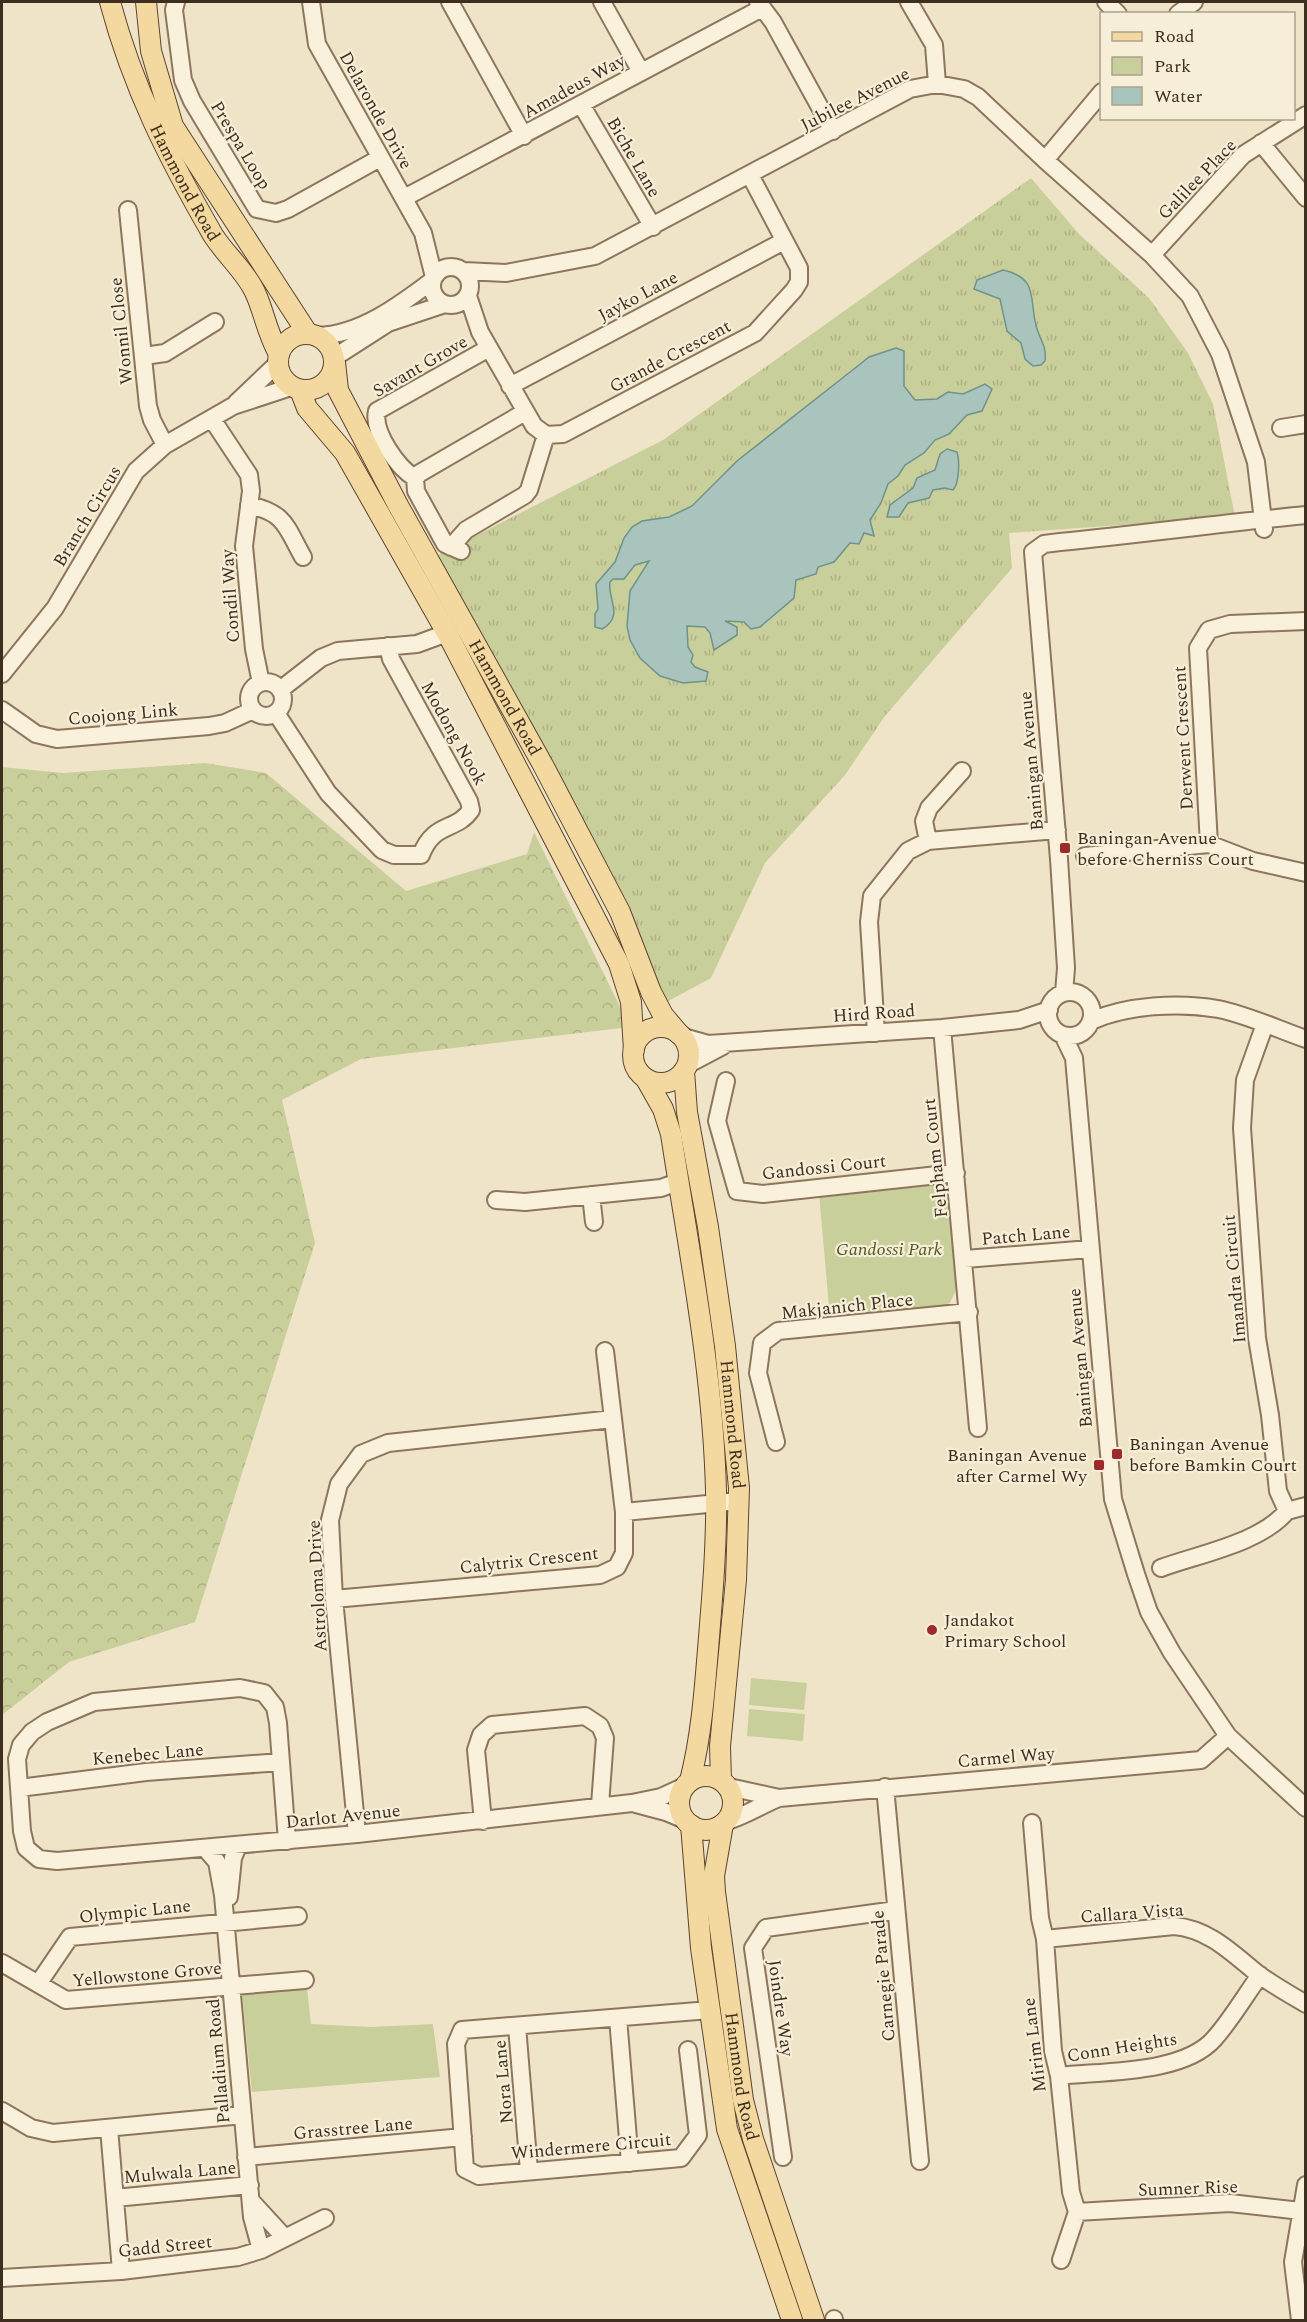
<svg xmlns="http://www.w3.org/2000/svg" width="1307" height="2322" font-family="Spectral,serif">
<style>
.grass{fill:url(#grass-tufts)}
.forest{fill:url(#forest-crowns)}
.green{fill:#c9cf9b}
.water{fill:#a9c4bc;stroke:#6f938a;stroke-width:1.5}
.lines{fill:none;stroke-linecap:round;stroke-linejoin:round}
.minor-casing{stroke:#8d765c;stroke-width:20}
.major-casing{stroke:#5b4430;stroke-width:22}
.minor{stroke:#faf1dc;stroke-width:16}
.major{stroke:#f3d9a0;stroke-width:20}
.poi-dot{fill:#9e2a2b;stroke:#f7eed8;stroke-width:2}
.labels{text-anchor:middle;stroke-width:4.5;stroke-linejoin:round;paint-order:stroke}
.street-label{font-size:18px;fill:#3d2e20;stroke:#f7eed8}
.poi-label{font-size:18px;fill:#3d2e20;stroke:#f7eed8;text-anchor:start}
.park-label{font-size:18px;font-style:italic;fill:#4d5a26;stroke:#f7eed8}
</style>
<defs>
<pattern id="grass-tufts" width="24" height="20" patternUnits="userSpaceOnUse" patternTransform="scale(1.5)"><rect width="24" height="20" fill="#c9cf9b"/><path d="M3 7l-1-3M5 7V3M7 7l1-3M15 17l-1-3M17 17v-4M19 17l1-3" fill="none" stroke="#aeb285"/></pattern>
<pattern id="forest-crowns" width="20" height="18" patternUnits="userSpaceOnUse" patternTransform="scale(1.5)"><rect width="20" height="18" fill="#c9cf9b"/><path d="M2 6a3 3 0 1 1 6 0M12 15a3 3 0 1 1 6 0" fill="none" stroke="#aeb285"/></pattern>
</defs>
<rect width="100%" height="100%" fill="#f0e4c8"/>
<!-- grass -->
<path class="grass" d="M1031 178 1079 234 1149 298 1188 353 1213 404 1235 517 1009 533 1012 568 885 716 845 775 765 863 711 978 661 1005 436 556 663 440Z"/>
<!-- forest -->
<path class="forest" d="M205 763 266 773 406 891 527 854 534 832 630 1027 361 1059 282 1100 315 1243 195 1622 69 1662 2 1715V767L63 773Z"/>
<!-- green -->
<path class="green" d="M931 1182 947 1195 957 1287 950 1303 939 1307 830 1318 819 1193Z
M751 1678 807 1683 804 1710 749 1705Z
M749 1709 805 1714 803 1741 747 1736Z
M307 1988 311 2024 371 2027 433 2024 440 2077 252 2092 242 1994Z"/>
<!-- water -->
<path class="water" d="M1003 270C1039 278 1029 299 1036 325 1039 339 1047 345 1045 361L1041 365 1033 366 1025 359 1021 343 1007 331 1000 299 974 289 977 280Z
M896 348 904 351V386L915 400 937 399 948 392 963 394 985 384 992 389 982 411 967 415 949 434 935 440 924 453 905 465 898 476 888 484 881 503 870 520 874 536 864 533 859 544 850 543 834 562 818 567 816 574 796 580 794 598 760 627 751 629 744 622 725 621 737 627V635L714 650 710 633 705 627 687 626 688 647 693 655 691 662 695 667 708 672 706 681 683 683 660 676 640 658 630 640 627 626 630 591 649 561 635 565 624 579H613L610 582C607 599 625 616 602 629L595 627V614L598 609 596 584 615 562 624 538 632 527 642 521 669 517 692 506 737 461 859 365 869 357Z
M947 449 957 452C960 461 959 484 953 490L945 488 933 490 929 498 908 503 899 517H887L890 505 913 488 917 478 935 470 940 454Z"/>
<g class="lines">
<!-- minor casing -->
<g class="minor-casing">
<path id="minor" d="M176 2 174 10 183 80 192 101 257 209 276 213 288 209 380 158
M311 2 317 44 423 233 434 277
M450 2 524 136
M602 2 641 72
M758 2 773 22 833 131
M909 2 934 45 937 84
M1106 2 1118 14
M1178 14 1194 2
M582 106 653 227
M1261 143 1306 198
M1045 160 1102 92
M404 198 762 8
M128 210 148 406 152 420 165 445
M1152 255 1243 155 1306 115
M432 286a19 19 0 1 1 38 0a19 19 0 1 1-38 0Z
M464 271 506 273 595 256 910 89 937 84 964 89 978 97 1045 160 1152 255 1190 296 1220 354 1256 462 1264 529
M468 296 480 332 534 426 546 435 563 434 755 333 794 290 799 282V268L750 175
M317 336C360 335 400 305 433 280
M144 356 165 353 215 322
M335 357 388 323 445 304
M510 386 784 241
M236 403 278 363
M212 419 249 475 251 491 244 546 254 649 261 683
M1281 428 1306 424
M415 478C398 468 372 432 377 411L489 348
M249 505C286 513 286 527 303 557
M451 547 466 530 525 495 529 490 546 435
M461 551 445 544 416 491 415 478 420 473 525 412
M1306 621 1230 624 1209 630 1198 648 1209 844 1253 861 1306 873
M2 674 55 608 136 471 165 445 233 406 291 387
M249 699a17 17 0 1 1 34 0a17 17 0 1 1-34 0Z
M280 690 321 658 338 651 417 644 447 633
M2 710 36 734 57 739 209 726 225 723 253 710
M276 713 328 793 382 850 394 855H421C434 821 456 832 471 810L469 801 391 659 388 646
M928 841 924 821 929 808 962 771
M1085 856 1209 844
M1048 1014a22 22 0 1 1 44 0a22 22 0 1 1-44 0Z
M1064 993 1066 968 1059 859 1033 552 1044 544 1060 542C1142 534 1223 523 1306 515
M1091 1021C1127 1005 1179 1002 1218 1009 1248 1015 1277 1029 1306 1039
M1265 1024 1245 1080 1242 1128 1257 1338 1270 1415 1278 1491 1287 1511 1306 1506
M942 1028 978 1428
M876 1033 869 922 872 896 908 851 928 841 1057 830
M1063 1035 1074 1058 1113 1499 1136 1574 1149 1612 1172 1653 1228 1736 1306 1808
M683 1037 708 1044 942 1028 1019 1020 1049 1010
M687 1065 723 1046
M726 1081 717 1121 737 1191 763 1194 956 1173
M591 1195 594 1222
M496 1200 525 1202 661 1188 678 1182
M965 1259 1090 1249
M776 1442 758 1373 762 1343 778 1331 969 1312
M624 1512 739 1501
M1161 1568C1199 1554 1261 1543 1287 1511
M334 1599 600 1575 617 1567 624 1553V1512L605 1351
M729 1787 779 1798
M885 1787 920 2161
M19 1788 146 1772 281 1762
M636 1804 666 1812 685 1820
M483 1821 476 1750 481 1735 492 1725 585 1716 600 1726 605 1738 600 1805
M727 1821C745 1816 761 1805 779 1798L1201 1760 1228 1736
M1032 1823 1040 1918 1045 1939 1053 2051 1059 2076 1071 2192 1077 2212 1061 2260
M357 1834 334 1599 330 1520 339 1484 361 1454 388 1443 613 1419
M287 1841 278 1723 275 1707 264 1693 240 1688 94 1702 47 1722 32 1732 21 1745 17 1759 22 1831 26 1848 39 1859 57 1861 357 1834 632 1803 661 1797 685 1786
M205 1848 217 1862 223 1895 252 2217 261 2250
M229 1897 233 1858 238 1846
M1045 1939 1174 1926C1209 1929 1232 1953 1258 1974 1273 1985 1289 1994 1306 2004
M2 1963 66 2000 305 1980
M38 1984 70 1937 298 1916
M618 2018 630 2163
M517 2026 529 2171
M688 2050 698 2135 681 2158 479 2176 465 2169 456 2044 462 2030 710 2010
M1059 2076C1104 2071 1183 2074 1214 2039 1231 2020 1245 1996 1260 1975
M2 2111 31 2128 53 2133 243 2115
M109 2128 121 2271
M246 2157 463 2137
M783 2157 753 1948 766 1928 896 1910
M115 2198 250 2185
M252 2202 285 2238
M1077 2212 1230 2203 1301 2211
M2 2278 121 2271 238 2257 261 2250 325 2218
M834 2319V2320
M1300 2320 1293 2262 1306 2185"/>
</g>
<!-- major casing -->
<g class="major-casing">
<g id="major">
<path id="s1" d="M110 2C133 88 168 157 213 235 225 254 244 270 254 290 264 310 266 331 279 354"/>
<path d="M146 2 151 51 173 126 308 334"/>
<circle cx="306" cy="362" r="28"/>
<path id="s2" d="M335 362 338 390 399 507 543 765 620 912 651 992 663 1015 679 1034"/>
<path d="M300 390 307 408 345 453 447 633 619 964 631 1002 634 1050"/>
<circle cx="661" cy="1055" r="28"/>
<path id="s3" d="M684 1071 687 1112 708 1227 725 1346 739 1488 736 1580 720 1746 721 1780"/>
<path d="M646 1079 663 1109 671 1134C689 1252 713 1371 716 1491 717 1540 713 1588 709 1637 705 1686 702 1734 690 1781"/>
<circle cx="706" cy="1803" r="27"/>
<path id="s4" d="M723 1824 714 1876 715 1892 743 2100 753 2139 814 2320"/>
<path d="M691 1825 701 1948 727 2129 792 2320"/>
</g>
</g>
<!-- minor -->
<use href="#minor" class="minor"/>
<!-- major -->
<use href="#major" class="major"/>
</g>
<!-- markers -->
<g class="poi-dot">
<rect x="1059" y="842" width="12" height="12" rx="3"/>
<rect x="1111" y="1448" width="12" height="12" rx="3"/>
<rect x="1093" y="1459" width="12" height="12" rx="3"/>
<circle cx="932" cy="1630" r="6"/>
</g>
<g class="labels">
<!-- street labels -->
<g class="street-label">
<text transform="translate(574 86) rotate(-29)" y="6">Amadeus Way</text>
<text transform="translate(855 99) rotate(-27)" y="6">Jubilee Avenue</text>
<text transform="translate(376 110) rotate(61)" y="6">Delaronde Drive</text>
<text transform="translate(241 145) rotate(59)" y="6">Prespa Loop</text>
<text transform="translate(634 157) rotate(60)" y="6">Biche Lane</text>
<text transform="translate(1197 179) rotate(-46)" y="6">Galilee Place</text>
<text dy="6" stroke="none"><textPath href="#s1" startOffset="196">Hammond Road</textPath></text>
<text transform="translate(638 296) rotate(-28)" y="6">Jayko Lane</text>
<text transform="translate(121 331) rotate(-96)" y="6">Wonnil Close</text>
<text transform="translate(670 356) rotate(-28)" y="6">Grande Crescent</text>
<text transform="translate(420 366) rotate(-30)" y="6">Savant Grove</text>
<text transform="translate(87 516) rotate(-59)" y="6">Branch Circus</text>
<text transform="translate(230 596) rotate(-94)" y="6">Condil Way</text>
<text dy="6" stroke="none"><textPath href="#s2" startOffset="378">Hammond Road</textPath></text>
<text transform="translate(123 714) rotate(-5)" y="6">Coojong Link</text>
<text transform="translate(454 733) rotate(61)" y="6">Modong Nook</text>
<text transform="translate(1183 738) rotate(-93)" y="6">Derwent Crescent</text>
<text transform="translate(1031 761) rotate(-95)" y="6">Baningan Avenue</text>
<text transform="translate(874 1013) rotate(-4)" y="6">Hird Road</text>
<text transform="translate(935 1158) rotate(-96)" y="6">Felpham Court</text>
<text transform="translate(824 1167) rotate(-6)" y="6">Gandossi Court</text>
<text transform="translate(1026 1235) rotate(-5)" y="6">Patch Lane</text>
<text transform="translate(1234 1279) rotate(-95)" y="6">Imandra Circuit</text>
<text transform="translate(847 1306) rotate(-6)" y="6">Makjanich Place</text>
<text transform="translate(1080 1358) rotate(-95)" y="6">Baningan Avenue</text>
<text dy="6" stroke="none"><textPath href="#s3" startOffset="357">Hammond Road</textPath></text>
<text transform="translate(529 1560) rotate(-6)" y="6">Calytrix Crescent</text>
<text transform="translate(317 1586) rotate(-93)" y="6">Astroloma Drive</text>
<text transform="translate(148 1754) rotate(-5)" y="6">Kenebec Lane</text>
<text transform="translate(1006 1757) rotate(-5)" y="6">Carmel Way</text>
<text transform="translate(343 1816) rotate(-6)" y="6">Darlot Avenue</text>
<text transform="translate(135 1911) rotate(-6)" y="6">Olympic Lane</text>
<text transform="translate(1132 1913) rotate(-4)" y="6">Callara Vista</text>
<text transform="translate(147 1974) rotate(-5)" y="6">Yellowstone Grove</text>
<text transform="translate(883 1976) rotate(-95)" y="6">Carnegie Parade</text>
<text transform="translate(781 2008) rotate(82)" y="6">Joindre Way</text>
<text transform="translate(1034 2045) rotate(-97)" y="6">Mirim Lane</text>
<text transform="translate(1122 2047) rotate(-9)" y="6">Conn Heights</text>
<text transform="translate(218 2061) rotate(-95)" y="6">Palladium Road</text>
<text dy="6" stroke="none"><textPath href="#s4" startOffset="255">Hammond Road</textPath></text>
<text transform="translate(503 2082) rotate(-95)" y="6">Nora Lane</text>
<text transform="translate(353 2128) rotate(-5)" y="6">Grasstree Lane</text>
<text transform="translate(591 2146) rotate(-5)" y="6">Windermere Circuit</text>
<text transform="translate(180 2172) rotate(-5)" y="6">Mulwala Lane</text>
<text transform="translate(1188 2188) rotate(-2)" y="6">Sumner Rise</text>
<text transform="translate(165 2246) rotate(-6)" y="6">Gadd Street</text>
</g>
<!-- poi labels -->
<g class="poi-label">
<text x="1077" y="844">Baningan Avenue<tspan x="1077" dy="21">before Cherniss Court</tspan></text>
<text x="1129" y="1450">Baningan Avenue<tspan x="1129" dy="21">before Bamkin Court</tspan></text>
<text x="1087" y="1461" text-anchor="end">Baningan Avenue<tspan x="1087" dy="21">after Carmel Wy</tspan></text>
<text x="944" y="1626">Jandakot<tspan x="944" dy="21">Primary School</tspan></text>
</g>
<!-- park labels -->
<g class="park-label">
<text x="889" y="1255">Gandossi Park</text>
</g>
</g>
<!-- border -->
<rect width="1307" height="2322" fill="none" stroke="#3d2e20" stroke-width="6"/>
<!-- legend -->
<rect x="1100" y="12" width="195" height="108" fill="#f7eed8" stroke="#ada18e" stroke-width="1.5"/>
<rect x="1112" y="32" width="30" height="9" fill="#f3d9a0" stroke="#ada18e" stroke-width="1.5"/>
<text x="1154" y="42" font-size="18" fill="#3d2e20">Road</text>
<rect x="1112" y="57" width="30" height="18" fill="#c9cf9b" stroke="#ada18e" stroke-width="1.5"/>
<text x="1154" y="72" font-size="18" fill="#3d2e20">Park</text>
<rect x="1112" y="87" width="30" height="18" fill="#a9c4bc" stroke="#ada18e" stroke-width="1.5"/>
<text x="1154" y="102" font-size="18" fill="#3d2e20">Water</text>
</svg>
